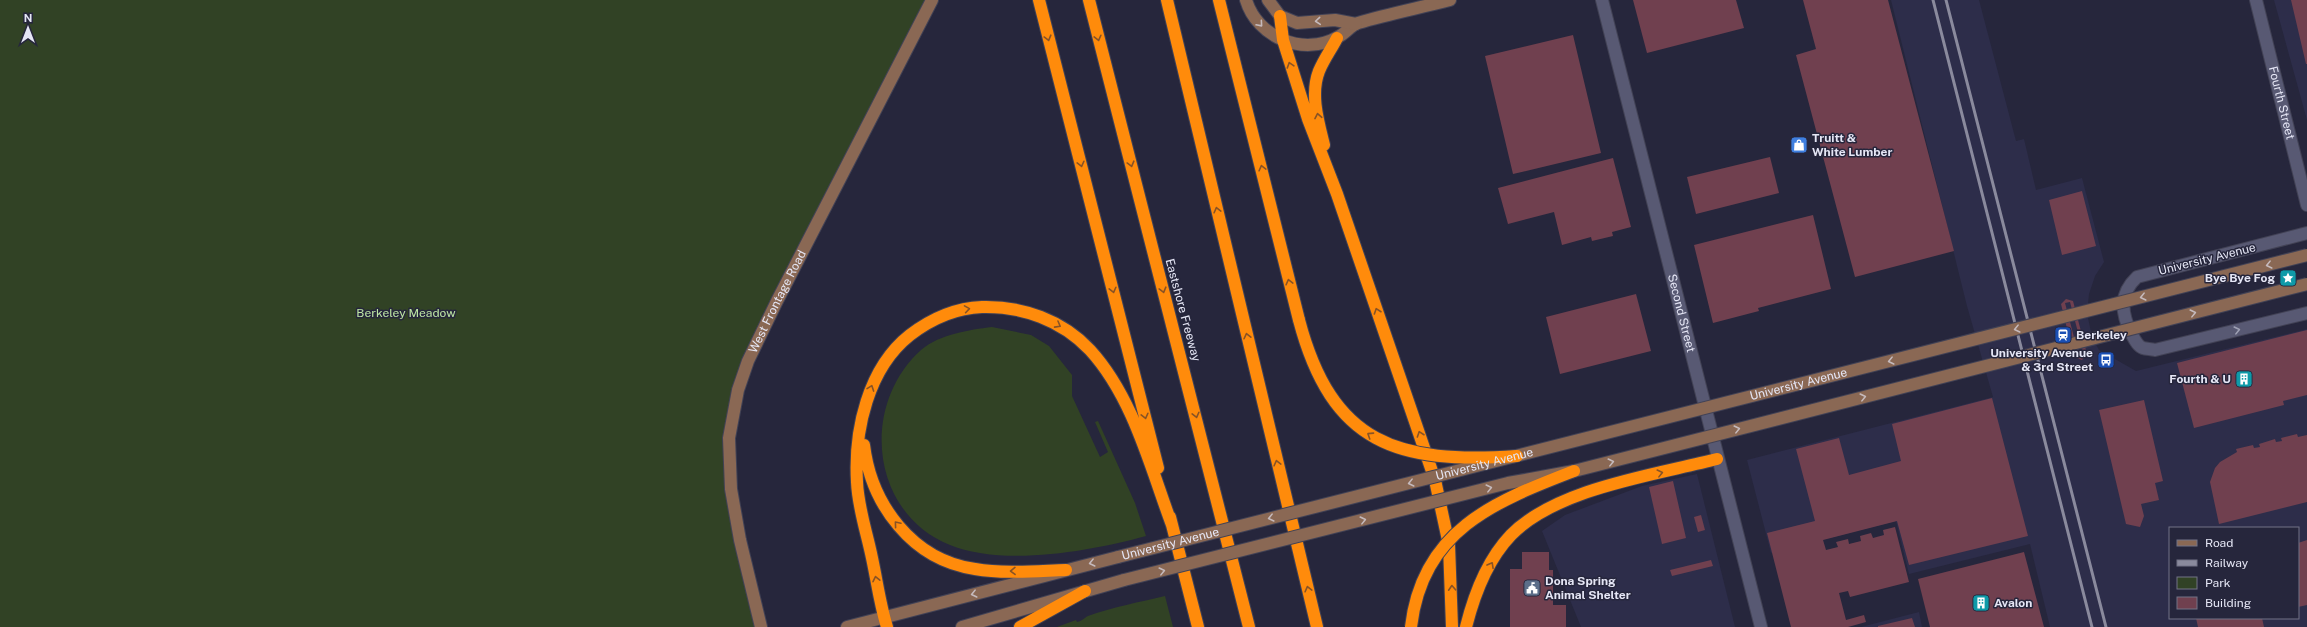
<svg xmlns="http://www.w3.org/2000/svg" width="2307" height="627" font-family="'Public Sans',sans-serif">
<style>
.built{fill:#2d2d4a;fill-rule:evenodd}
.green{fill:#314225}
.building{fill:#70404f;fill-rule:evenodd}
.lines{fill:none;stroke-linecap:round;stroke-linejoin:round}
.street-casing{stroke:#424255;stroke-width:14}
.secondary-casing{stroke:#424255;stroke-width:14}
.highway-casing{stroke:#424255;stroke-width:14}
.street{stroke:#585973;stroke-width:12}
.secondary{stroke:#8a6854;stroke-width:12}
.highway{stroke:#ff8b0b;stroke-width:12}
.rail{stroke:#8a8a9d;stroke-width:3}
.secondary-bridge-casing{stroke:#424255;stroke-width:14;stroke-linecap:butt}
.highway-bridge-casing{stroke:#424255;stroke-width:14;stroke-linecap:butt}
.secondary-bridge{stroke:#8a6854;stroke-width:12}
.highway-bridge{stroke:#ff8b0b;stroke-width:12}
.oneway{stroke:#c5babd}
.oneway2{stroke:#885326}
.oneway3{stroke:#9ea0b4}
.labels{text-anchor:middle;stroke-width:3;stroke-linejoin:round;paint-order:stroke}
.street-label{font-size:12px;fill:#e5e6f5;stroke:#26263c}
.poi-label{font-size:12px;font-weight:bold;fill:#e5e6f5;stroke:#26263c;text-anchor:start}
.park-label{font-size:12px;fill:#bee7a4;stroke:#26263c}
</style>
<rect width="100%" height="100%" fill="#26263c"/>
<!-- built -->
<path class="built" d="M1891 0H1979L2016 141 2024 139 2036 190 2082 178 2104 262 2095 276 2089 294 2087 313 2092 337 2099 350 2136 371 2307 329V627H2050L2030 544 1909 574 1896 521 1771 553 1747 460 1993 397 1967 306ZM2170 528H2298V618H2170Z
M2274 0H2307V120Z
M1697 474 1735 627H1581L1542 531 1565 515 1642 486Z
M1919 612 1922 627H1861Z"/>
<!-- green -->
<path class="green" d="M0 0H932L748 361 729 455 761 627H0Z
M992 327 1031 335 1049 346 1072 375V396L1100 457 1108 452 1095 422 1098 421 1135 503 1146 536C1091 551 1004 567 950 545 870 513 860 405 921 350 940 334 969 330 992 327Z
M1165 596 1173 627H1057L1076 620 1077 622C1082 621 1084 618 1088 616 1113 607 1140 602 1165 596Z"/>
<!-- building -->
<path class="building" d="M1633 0H1736L1744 28 1647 53Z
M1803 0H1888L1954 251 1855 277 1796 55 1816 49Z
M2291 0H2307V64H2306Z
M1573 35 1601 153 1513 174 1485 56Z
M1770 157 1779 193 1696 214 1687 177Z
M1613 158 1631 227 1612 232 1613 236 1592 241 1591 237 1562 245 1554 212 1508 224 1498 188Z
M2082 191 2096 246 2062 255 2049 200Z
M1813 215 1831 289 1758 308 1759 311 1713 323 1694 245Z
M1636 294 1651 351 1560 374 1546 317Z
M2066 299 2073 301 2087 354 2082 360 2074 357 2061 304ZM2070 302 2084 355 2079 356 2065 303Z
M2307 330V395L2283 401 2284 405 2194 428 2177 363Z
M1992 398 2028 536 1909 565 1897 521 1823 540 1826 550 1838 547 1836 542 1848 539 1849 544 1861 541 1860 536 1871 533 1873 538 1884 535 1883 530 1895 527 1909 582 1850 597 1848 591 1839 593 1846 620 1864 615 1866 622 1848 627H1791L1767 533 1815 521 1796 449 1839 438 1849 475 1901 461 1892 424Z
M2144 400 2163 481 2155 483 2159 500 2141 504 2144 516 2140 527 2126 524 2099 410Z
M2297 434 2298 437 2307 435V502L2219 524 2210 482 2215 468 2220 462 2237 452 2236 449 2253 445 2254 448 2260 447 2259 444 2275 439 2276 442 2282 441 2281 438Z
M1673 481 1686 538 1662 544 1649 487Z
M1701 515 1705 530 1698 532 1694 517Z
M2307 540V605L2298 607V543Z
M1522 552H1549V570H1553V605H1566V627H1510V569H1522Z
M2024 552 2044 627H1930L1918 579Z
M1711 560 1713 566 1672 576 1670 570Z
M1912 618 1915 627H1878V626Z
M2196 618H2262L2264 627H2198Z"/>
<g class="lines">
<!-- street casing -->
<g class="street-casing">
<g id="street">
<path id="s1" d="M1602 0 1761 627"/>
<path id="s2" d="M2256 0 2307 205"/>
<path d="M2307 233 2137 277C2119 294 2121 312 2131 333 2134 338 2137 346 2143 348 2146 349 2151 349 2155 350L2307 313"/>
</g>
</g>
<!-- secondary casing -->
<g class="secondary-casing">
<g id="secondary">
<path d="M1246 0C1257 37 1303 57 1338 37 1345 34 1350 26 1358 23 1388 14 1419 8 1450 0"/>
<path d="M1268 0 1280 16 1297 23 1335 20 1356 24"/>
<path id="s3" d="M761 627 740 540 731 489 729 438 738 390 748 361 777 301 932 0"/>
<path d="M847 627 1118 557"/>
<path d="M962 627 1124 580"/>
</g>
</g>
<!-- highway casing -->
<g class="highway-casing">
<path id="highway" d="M1039 0 1158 468
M1089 0 1249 627
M1167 0 1317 627
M1219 0 1299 320
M1280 16 1283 40 1308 119 1337 194 1435 480 1449 545 1452 627
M1324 145C1318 121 1310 94 1319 71 1324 59 1332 48 1337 38
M864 445C871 504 912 560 975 569 1004 574 1036 571 1066 570
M1170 517 1198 627
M887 627C880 605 877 581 872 558 867 533 858 508 857 482 854 430 868 368 910 335 931 319 955 308 982 307 1022 306 1062 320 1090 350 1133 397 1150 466 1172 525
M1020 627 1085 591
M1466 627C1474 595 1488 559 1511 535 1557 488 1655 475 1717 459"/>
</g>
<!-- street -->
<use href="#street" class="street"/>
<!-- secondary -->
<use href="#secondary" class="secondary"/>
<!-- highway -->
<use href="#highway" class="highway"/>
<!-- rail -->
<path class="rail" d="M1933 0 2092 627
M1946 0 2106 627"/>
<!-- secondary-bridge casing -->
<g class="secondary-bridge-casing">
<g id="secondary-bridge">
<path id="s4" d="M1118 557 2307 255"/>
<path d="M1124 580 1508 483 1574 471 2307 284"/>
</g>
</g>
<!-- highway-bridge casing -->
<g class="highway-bridge-casing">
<path id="highway-bridge" d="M1299 320C1332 445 1398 464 1517 456
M1411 627C1422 531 1493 502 1574 471"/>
</g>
<!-- secondary-bridge -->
<use href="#secondary-bridge" class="secondary-bridge"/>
<!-- highway-bridge -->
<use href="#highway-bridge" class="highway-bridge"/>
</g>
<!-- one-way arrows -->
<defs><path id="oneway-chevron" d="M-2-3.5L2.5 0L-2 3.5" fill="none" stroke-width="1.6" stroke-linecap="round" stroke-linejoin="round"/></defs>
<g class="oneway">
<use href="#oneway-chevron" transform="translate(1318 21) rotate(175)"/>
<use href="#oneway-chevron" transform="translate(1260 24) rotate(49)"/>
<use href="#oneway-chevron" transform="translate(2269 265) rotate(166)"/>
<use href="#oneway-chevron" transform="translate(2143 297) rotate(166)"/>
<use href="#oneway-chevron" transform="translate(2193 313) rotate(-14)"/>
<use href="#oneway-chevron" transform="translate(2017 329) rotate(166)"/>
<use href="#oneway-chevron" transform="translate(1891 361) rotate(166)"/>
<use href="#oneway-chevron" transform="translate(1863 397) rotate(-14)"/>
<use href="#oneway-chevron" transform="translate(1737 429) rotate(-14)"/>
<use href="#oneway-chevron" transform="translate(1611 462) rotate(-14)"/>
<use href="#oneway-chevron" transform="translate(1411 483) rotate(166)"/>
<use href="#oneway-chevron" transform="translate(1489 488) rotate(-14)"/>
<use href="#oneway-chevron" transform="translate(1271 518) rotate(166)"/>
<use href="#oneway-chevron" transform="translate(1363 520) rotate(-14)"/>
<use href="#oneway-chevron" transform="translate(1092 563) rotate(166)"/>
<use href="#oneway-chevron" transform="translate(1162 571) rotate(-14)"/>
<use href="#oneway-chevron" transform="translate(974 594) rotate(166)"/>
</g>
<g class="oneway2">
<use href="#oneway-chevron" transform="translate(1048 38) rotate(75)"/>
<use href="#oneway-chevron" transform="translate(1098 38) rotate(76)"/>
<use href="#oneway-chevron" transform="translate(1290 65) rotate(-108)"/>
<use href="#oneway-chevron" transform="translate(1318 116) rotate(-101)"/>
<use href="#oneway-chevron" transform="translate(1081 164) rotate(76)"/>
<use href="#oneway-chevron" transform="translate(1131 164) rotate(75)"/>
<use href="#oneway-chevron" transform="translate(1262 168) rotate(-104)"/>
<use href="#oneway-chevron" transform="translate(1217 210) rotate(-104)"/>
<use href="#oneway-chevron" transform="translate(1289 282) rotate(-104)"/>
<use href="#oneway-chevron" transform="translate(1113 290) rotate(76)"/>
<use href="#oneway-chevron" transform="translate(1163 290) rotate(75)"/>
<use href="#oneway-chevron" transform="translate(967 309) rotate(-9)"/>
<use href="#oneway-chevron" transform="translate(1377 311) rotate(-109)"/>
<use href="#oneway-chevron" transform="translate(1058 325) rotate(29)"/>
<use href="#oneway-chevron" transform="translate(1247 336) rotate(-103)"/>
<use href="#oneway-chevron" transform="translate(871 388) rotate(-70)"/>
<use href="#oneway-chevron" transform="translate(1196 415) rotate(76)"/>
<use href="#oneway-chevron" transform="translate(1145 416) rotate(76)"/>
<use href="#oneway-chevron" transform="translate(1420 434) rotate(-109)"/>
<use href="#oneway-chevron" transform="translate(1370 435) rotate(-147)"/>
<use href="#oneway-chevron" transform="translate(1277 463) rotate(-104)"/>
<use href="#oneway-chevron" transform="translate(1660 473) rotate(-14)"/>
<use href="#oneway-chevron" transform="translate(897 524) rotate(-130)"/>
<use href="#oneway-chevron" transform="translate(1491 565) rotate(-61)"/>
<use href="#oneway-chevron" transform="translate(1013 571) rotate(179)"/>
<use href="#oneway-chevron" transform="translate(876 579) rotate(-102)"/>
<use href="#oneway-chevron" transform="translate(1452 588) rotate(-93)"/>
<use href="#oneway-chevron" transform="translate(1308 589) rotate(-104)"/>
</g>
<use class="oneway3" href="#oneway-chevron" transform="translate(2237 330) rotate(-14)"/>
<!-- icons -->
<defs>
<g id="shop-square" transform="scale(0.9)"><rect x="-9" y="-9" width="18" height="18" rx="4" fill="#3f7fe0" stroke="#26263c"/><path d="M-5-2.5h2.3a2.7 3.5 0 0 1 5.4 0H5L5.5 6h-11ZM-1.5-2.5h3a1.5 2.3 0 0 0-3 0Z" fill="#fff"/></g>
<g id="sight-square" transform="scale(0.9)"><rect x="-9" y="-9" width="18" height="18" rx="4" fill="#0f9aa8" stroke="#26263c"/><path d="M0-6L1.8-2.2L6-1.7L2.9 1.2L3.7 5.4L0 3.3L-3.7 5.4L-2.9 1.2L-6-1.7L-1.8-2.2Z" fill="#fff"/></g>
<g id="station-square" transform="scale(0.9)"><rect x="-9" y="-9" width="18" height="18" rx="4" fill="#1a4fb4" stroke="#26263c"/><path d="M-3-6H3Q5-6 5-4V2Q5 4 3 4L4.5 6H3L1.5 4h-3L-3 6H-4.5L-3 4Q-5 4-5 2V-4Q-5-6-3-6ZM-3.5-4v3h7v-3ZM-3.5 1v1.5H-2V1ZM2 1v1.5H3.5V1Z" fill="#fff"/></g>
<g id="bus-square" transform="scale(0.9)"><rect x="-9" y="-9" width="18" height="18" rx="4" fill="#1a4fb4" stroke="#26263c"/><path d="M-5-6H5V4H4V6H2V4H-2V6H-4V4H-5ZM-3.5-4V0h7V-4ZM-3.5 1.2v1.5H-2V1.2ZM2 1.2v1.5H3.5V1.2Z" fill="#fff"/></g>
<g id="building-square" transform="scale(0.9)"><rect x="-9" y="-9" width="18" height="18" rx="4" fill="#0f9aa8" stroke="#26263c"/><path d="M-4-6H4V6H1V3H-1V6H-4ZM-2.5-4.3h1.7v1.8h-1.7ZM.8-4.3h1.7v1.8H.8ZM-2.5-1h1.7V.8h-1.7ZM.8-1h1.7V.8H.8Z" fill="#fff"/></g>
<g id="civic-square" transform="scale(0.9)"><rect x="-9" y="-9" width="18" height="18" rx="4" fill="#5c6f8a" stroke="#26263c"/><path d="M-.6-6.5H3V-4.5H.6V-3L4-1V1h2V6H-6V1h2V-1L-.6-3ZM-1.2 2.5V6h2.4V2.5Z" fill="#fff"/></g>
</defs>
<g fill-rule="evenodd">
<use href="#shop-square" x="1799" y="145"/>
<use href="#sight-square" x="2288" y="278"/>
<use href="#station-square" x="2063" y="335"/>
<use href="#bus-square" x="2106" y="360"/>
<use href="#building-square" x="2244" y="379"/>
<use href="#civic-square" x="1532" y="588"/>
<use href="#building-square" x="1981" y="603"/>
</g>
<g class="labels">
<!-- street labels -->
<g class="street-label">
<text dy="4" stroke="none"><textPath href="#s2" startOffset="106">Fourth Street</textPath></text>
<text transform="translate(2207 259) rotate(-14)" y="4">University Avenue</text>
<text dy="4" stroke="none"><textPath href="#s3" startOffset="338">West Frontage Road</textPath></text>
<text transform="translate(1183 310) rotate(75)" y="4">Eastshore Freeway</text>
<text dy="4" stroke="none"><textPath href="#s1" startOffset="323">Second Street</textPath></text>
<text dy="4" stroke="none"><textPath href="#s4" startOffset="702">University Avenue</textPath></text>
<text dy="4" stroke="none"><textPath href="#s4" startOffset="378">University Avenue</textPath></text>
<text dy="4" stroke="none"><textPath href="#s4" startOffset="54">University Avenue</textPath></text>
</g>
<!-- poi labels -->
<g class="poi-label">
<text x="1812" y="142">Truitt &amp;<tspan x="1812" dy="14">White Lumber</tspan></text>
<text x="2275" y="282" text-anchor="end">Bye Bye Fog</text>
<text x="2076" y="339">Berkeley</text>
<text x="2093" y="357" text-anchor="end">University Avenue<tspan x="2093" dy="14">&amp; 3rd Street</tspan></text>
<text x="2231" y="383" text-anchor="end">Fourth &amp; U</text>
<text x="1545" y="585">Dona Spring<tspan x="1545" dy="14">Animal Shelter</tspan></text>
<text x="1994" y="607">Avalon</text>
</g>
<!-- park labels -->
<g class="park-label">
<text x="406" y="317">Berkeley Meadow</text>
</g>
</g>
<!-- legend -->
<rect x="2169" y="527" width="130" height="92" fill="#26263c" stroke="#727386"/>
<rect x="2177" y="540" width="20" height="6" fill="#8a6854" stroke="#727386"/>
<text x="2205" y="547" font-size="12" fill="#e5e6f5">Road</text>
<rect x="2177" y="560" width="20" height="6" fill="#8a8a9d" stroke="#727386"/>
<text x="2205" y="567" font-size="12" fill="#e5e6f5">Railway</text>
<rect x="2177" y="577" width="20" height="12" fill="#314225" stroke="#727386"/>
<text x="2205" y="587" font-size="12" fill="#e5e6f5">Park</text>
<rect x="2177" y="597" width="20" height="12" fill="#70404f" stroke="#727386"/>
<text x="2205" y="607" font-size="12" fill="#e5e6f5">Building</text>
<!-- north arrow -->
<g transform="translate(28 28)" stroke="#26263c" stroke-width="3" paint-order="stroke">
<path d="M0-3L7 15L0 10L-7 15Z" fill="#e5e6f5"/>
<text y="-6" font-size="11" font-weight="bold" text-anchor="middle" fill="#e5e6f5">N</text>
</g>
</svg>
